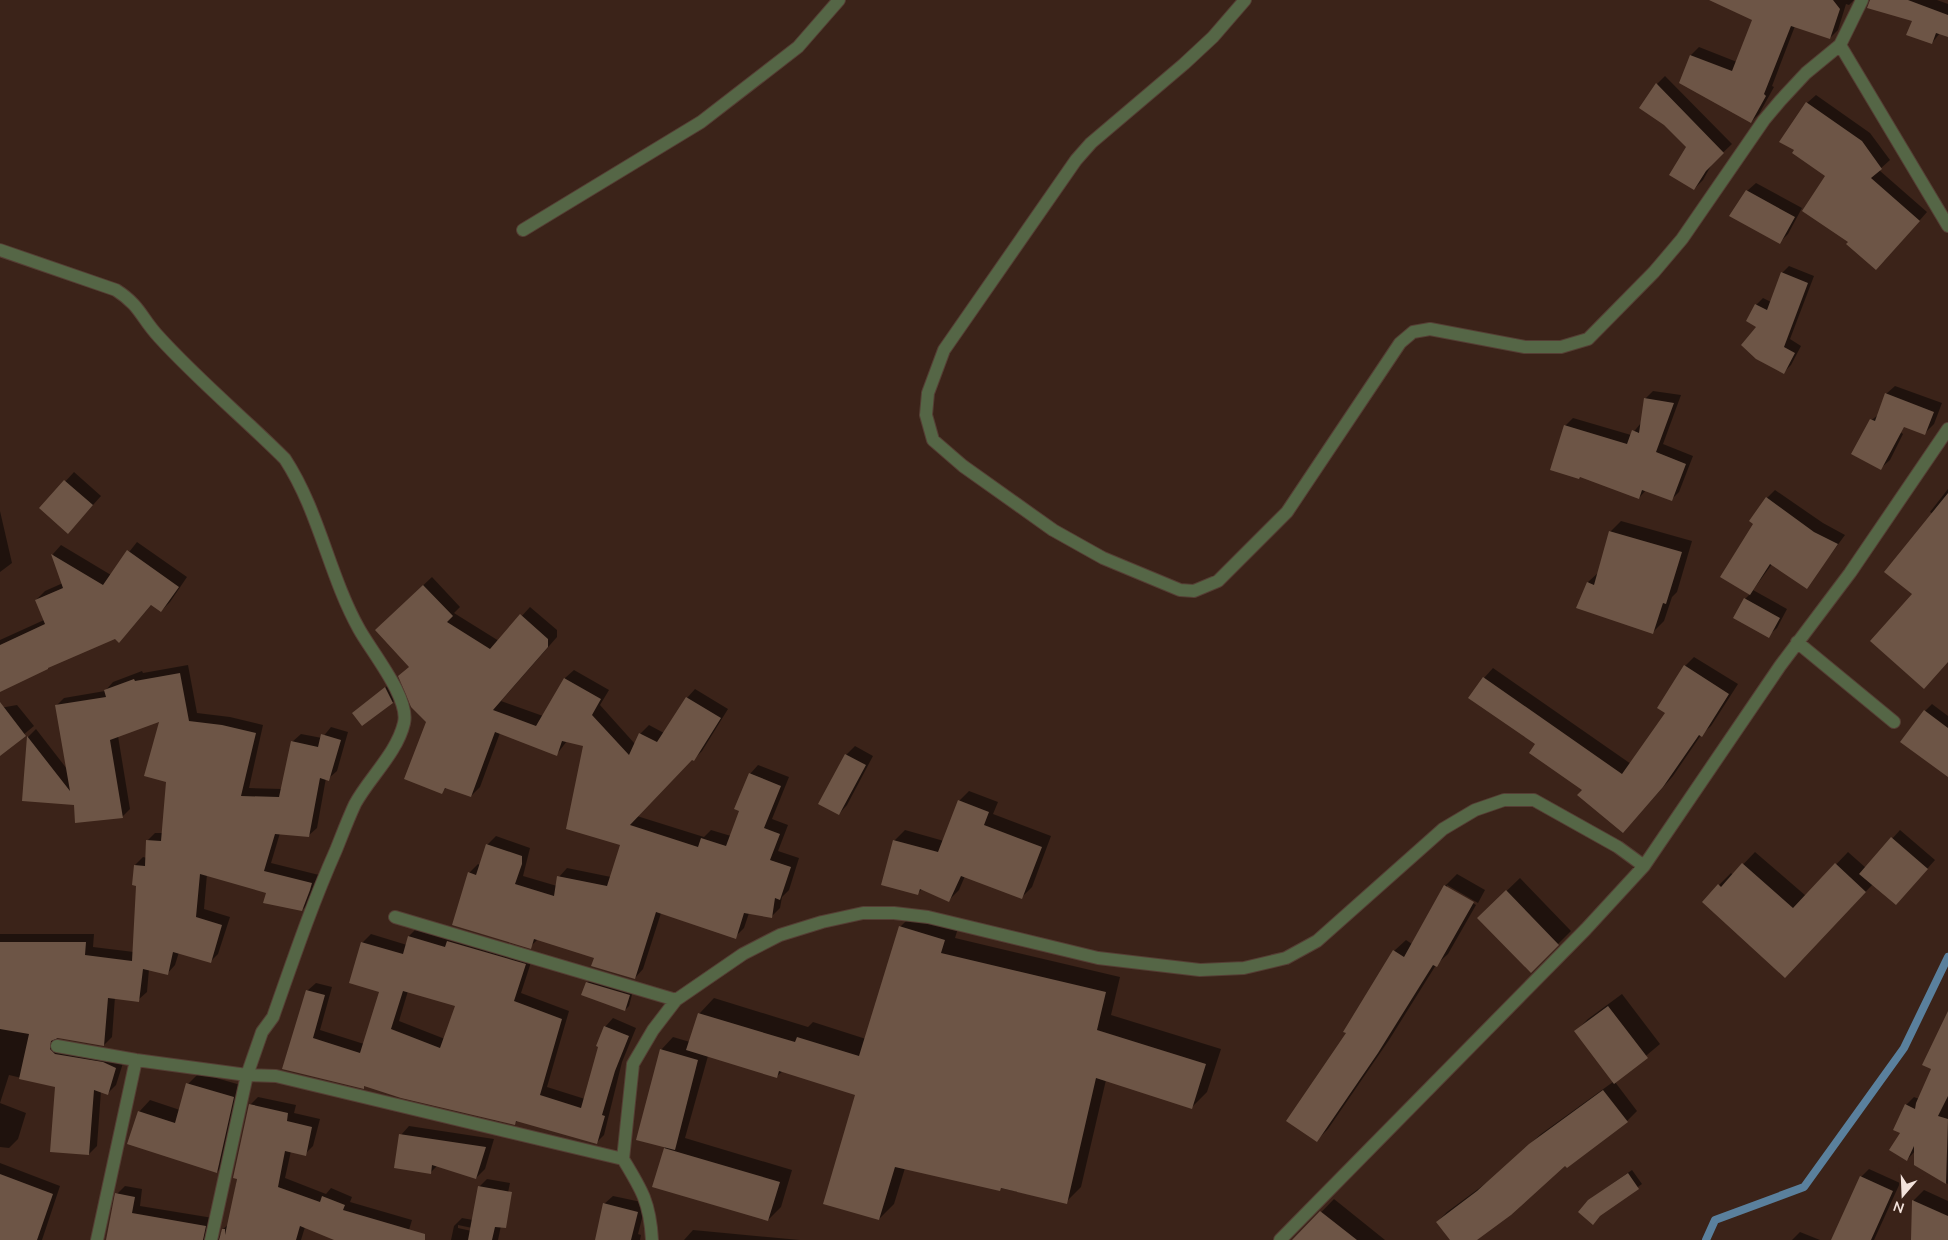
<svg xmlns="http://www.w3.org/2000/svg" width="1948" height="1240" font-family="'Nunito Sans',sans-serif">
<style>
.shadow{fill:#0007;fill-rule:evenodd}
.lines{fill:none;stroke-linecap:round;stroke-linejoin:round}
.stream{stroke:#5a809d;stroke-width:8}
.building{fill:#6d5546;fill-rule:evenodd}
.minor-casing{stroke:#553e34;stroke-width:14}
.minor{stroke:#556646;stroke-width:12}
</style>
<rect width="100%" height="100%" fill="#3b2319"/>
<!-- shadow -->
<path class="shadow" d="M1727 0H1854L1849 5 1846 4 1838 30 1830 38 1795 26 1772 86 1774 87 1759 114 1751 122 1681 82 1691 55 1699 47 1737 62 1754 19Z
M1871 0H1937L1948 4V36L1940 33 1932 43 1913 20Z
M1665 76 1732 144 1713 162 1703 180 1694 189 1688 147 1657 84Z
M1816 95 1870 133 1890 160 1879 170 1927 212 1884 261 1850 242 1827 176 1807 103Z
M1756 183 1802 208 1788 234 1779 243 1747 191Z
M1789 266 1814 276 1790 339 1801 346 1791 365 1784 372 1758 326 1756 305 1763 298 1771 302 1782 273Z
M1895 386 1942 403 1934 424 1925 433 1879 415 1903 434 1890 460 1881 468 1869 422 1878 415 1886 394Z
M1653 391 1681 395 1663 444 1693 456 1679 492 1671 500 1646 490 1639 498 1565 426 1573 418 1631 435 1641 423 1645 399Z
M74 472 101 496 76 524 41 508Z
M1948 489V661L1914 594 1933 514 1930 512Z
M1775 490 1823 523 1845 535 1806 588 1772 564 1753 590 1787 609 1777 628 1768 636 1745 599 1750 594 1754 523 1767 498Z
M0 511 12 563 0 572Z
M1621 521 1692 541 1677 592 1672 597 1664 621 1653 632 1588 582 1599 572 1610 532Z
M137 542 187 577 170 602 161 611 152 604 128 632 51 665 0 690V640L44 620 36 600 45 591 63 583 53 554 61 545 111 575Z
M432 577 460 607 454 613 499 641 530 607 557 630V637L501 701 543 716 565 678 574 670 609 690 600 705 635 744 640 734 649 725 664 733 687 698 695 689 728 709 702 751 694 759 692 758 637 816 704 837 711 830 731 836 741 810 750 774 758 765 789 777 772 819 788 825 778 851 799 858 789 890 782 897 780 908 771 917 749 913 744 928 735 937 661 913 643 969 635 978 596 957 538 939 530 947 469 873 478 864 480 865 487 845 496 836 530 848 523 876 557 886 559 877 567 868 611 877 621 844 584 745 567 741 557 754 500 733 480 787 471 796 447 787 442 792 427 722 410 666 385 621Z
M1694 657 1738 684 1711 726 1701 735 1673 776 1632 822 1584 789 1537 744 1484 678 1493 668 1631 764 1667 713 1685 666Z
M188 665 197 713 230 717 263 725 249 788 282 789 292 742 301 734 322 738 331 727 348 732 337 771 328 779 326 778 317 828 308 836 280 833 271 863 319 875 310 902 302 910 267 892 207 874 204 909 230 917 218 954 210 962 179 952 175 965 167 974 149 969 147 992 138 1000 115 997 112 1037 104 1045 58 1037 57 1041 124 1060 116 1085 108 1093 101 1091 97 1146 89 1154 56 1086 9 1075 0 1103 26 1113 18 1139 9 1148 0 1147V934H94L93 947 134 952 138 884 135 865 143 857 147 858V841L155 833H163L167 781 161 720 118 736 130 809 122 817 75 804 23 800 28 737 36 729 67 769 56 706 64 698 105 691 113 682 142 671 143 673Z
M390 684 397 698 393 702 358 709Z
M1932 704 1948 716V774L1925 711Z
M17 705 34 726 0 754V708Z
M855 746 873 756 847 805 839 814 820 804 846 755Z
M969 791 998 802 993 814 1051 836 1032 887 1022 897 965 876 959 890 948 901 922 889 917 894 894 841 905 830 944 841 959 801Z
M1900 830 1935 860 1904 895 1873 884 1796 965 1719 885 1731 873 1733 875 1755 852 1806 896 1848 852 1866 868Z
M1457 874 1485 890 1478 903 1447 885V888L1476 905 1448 954 1436 965 1389 1040 1328 1129 1317 1140 1347 1033 1394 951 1406 940 1412 944 1445 886Z
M1520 878 1571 931 1531 971 1492 905Z
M915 912 959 925 955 938 1120 977 1111 1015 1221 1049 1207 1092 1192 1107 1106 1080 1081 1187 1066 1202 905 1168 894 1204 879 1219 857 1094 783 1071 777 1076 708 1056 685 1138 792 1170 781 1207 768 1220 665 1149 661 1050 673 1037 690 1042 699 1014 714 998 808 1027 813 1022 866 1039 900 927Z
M417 928 533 956 521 993 569 1011 547 1087 585 1099 605 1027 613 1018 636 1028 622 1062 604 1135 596 1143 518 1120 515 1123 365 1085 363 1087 284 1068 307 991 316 983 332 987 320 1030 364 1044 381 991 362 943 371 934 407 945 409 936ZM408 991 456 1005 445 1039 399 1021Z
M591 979 633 991 629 1006 625 1010 587 983Z
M1622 994 1660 1044 1615 1082 1637 1111 1627 1121 1566 1164 1476 1240H1452L1437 1222 1447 1212 1489 1181 1541 1134 1613 1082 1576 1031 1588 1019Z
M1948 1023V1184L1915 1164V1151L1907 1160 1902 1133 1906 1105 1914 1097 1919 1099 1933 1069Z
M199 1073 244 1086 228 1160 217 1172 139 1112 150 1100 180 1110 188 1084Z
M258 1097 296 1105 294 1113 320 1119 313 1146 305 1154 291 1151 285 1178 326 1194 331 1188 352 1197 350 1202 412 1220 406 1240H337L305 1227 301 1240H218L223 1229 229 1224 250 1105Z
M409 1126 494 1139 485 1169 476 1178 437 1166 430 1173 401 1135Z
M0 1163 60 1186 42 1240H0Z
M1869 1169 1900 1183 1874 1240H1832L1861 1177Z
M1632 1170 1642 1184 1601 1214 1593 1197Z
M487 1179 510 1183 498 1240H451L454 1226 462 1218 473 1220 479 1187ZM458 1225 477 1229 476 1232 458 1228Z
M125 1186 142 1189 140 1206 213 1218 217 1240H108L117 1194Z
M1924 1190 1948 1201V1240H1912L1914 1200Z
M613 1196 646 1203 638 1234 641 1235 640 1240H596L604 1204Z
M1334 1199 1385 1240H1298L1296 1238Z
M693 1230 800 1240H684Z
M1800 1232 1820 1240H1792Z"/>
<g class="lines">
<!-- stream -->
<path class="stream" d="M1706 1240 1715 1220 1804 1187 1904 1048 1948 957"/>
</g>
<!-- building -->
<path class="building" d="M1709 0H1833L1840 9 1830 39 1791 26 1764 94 1766 96 1751 123 1679 83 1690 55 1732 71 1752 20Z
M1870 0H1908L1948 15V37L1936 33 1932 44 1906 35 1912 21 1867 8Z
M1656 83 1724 153 1706 171 1694 190 1669 175 1686 147 1664 125 1639 108Z
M1806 102 1862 141 1882 169 1871 178 1920 221 1876 270 1846 244 1848 242 1802 211 1825 176 1792 153 1794 150 1779 142Z
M1746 190 1795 217 1780 244 1729 216Z
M1781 272 1808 283 1784 347 1795 353 1784 374 1756 359 1741 345 1756 327 1746 321 1755 304 1767 310Z
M1885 393 1934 412 1925 435 1904 427 1881 470 1851 454 1870 419 1875 421Z
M1644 398 1674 403 1656 452 1686 464 1672 501 1642 490 1639 499 1580 477 1579 479 1550 470 1564 425 1627 444 1632 430 1639 433Z
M64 480 93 505 68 534 39 508Z
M1948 493V662L1924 689 1870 641 1912 594 1884 572Z
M1766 497 1814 532 1838 544 1807 589 1770 564 1750 595 1720 577 1753 524 1749 521Z
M1609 531 1682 552 1666 604 1663 603 1653 634 1576 608 1587 582 1594 585Z
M127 550 179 587 161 612 151 605 119 643 115 639 48 668V669L0 692V645L45 624 35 600 63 588 51 554 103 585Z
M423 585 453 616 447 622 490 649 520 614 548 639V647L493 710 536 726 564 678 601 699 592 715 629 755 639 733 657 742 686 697 721 718 694 761 692 760 630 825 698 847 701 838 726 846 739 811 734 809 749 773 781 786 764 828 780 834 770 860 791 867 780 900 775 898 772 918 744 913 736 939 656 912 635 979 591 966 594 958 534 939 531 949 452 925 468 872 476 875 486 844 522 856V864L515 884 554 896 557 876 607 886 620 845 566 829 583 746 562 741 557 756 495 732 471 797 445 788 442 794 404 779 426 722 411 707 398 676 409 667 375 630Z
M1744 598 1780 618 1769 638 1733 618Z
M1684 665 1729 694 1702 737 1699 735 1663 787 1623 833 1577 795 1582 790 1529 753 1535 744 1468 698 1483 677 1622 774 1665 713 1657 708Z
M180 673 189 721 222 725 256 733 241 796 279 797 291 741 318 747 321 734 341 740 329 781 320 778 309 837 275 834 264 871 312 883 310 890 302 911 263 903 266 893 200 874 196 917 222 925 211 963 173 952 168 975 143 969 139 1002 108 998 104 1046 58 1038 51 1041 50 1049 55 1054 103 1062 116 1068 108 1095 94 1090 89 1155 50 1152 55 1087 19 1079 29 1034 0 1029V942H86L85 955 132 961 136 886 132 885 134 865 145 866 146 840 161 841 166 782 144 776 159 722 110 740 123 818 75 823 74 805 22 801 27 736 70 791 55 705 106 697 104 690 134 679 135 681Z
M385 687 393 703 362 726 352 713Z
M0 702 26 736 0 756Z
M1924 710 1948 728V777L1900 742Z
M845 754 866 765 839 815 818 804Z
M958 800 989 812 984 825 1042 847 1022 899 961 876 949 902 920 889 918 895 881 885 893 840 938 852Z
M1891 837 1928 869 1896 905 1859 874Z
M1742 863 1793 908 1835 863 1866 892 1785 978 1702 902 1718 884 1721 887Z
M1444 885 1474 902 1437 967 1433 965 1378 1053 1317 1142 1286 1121 1346 1033 1343 1032 1393 950 1404 957Z
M1506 890 1559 945 1531 973 1477 918Z
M899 926 945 940 941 953 1106 992 1097 1030 1206 1064 1192 1109 1096 1078 1067 1204 1001 1188 1000 1191 895 1167 879 1220 823 1204 855 1095 779 1071 777 1078 686 1050 698 1013 795 1042 797 1037 859 1056Z
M408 936 445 947 447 941 526 964 514 1001 562 1019 540 1095 581 1108 598 1047 596 1046 604 1026 629 1036 615 1071 602 1115 605 1116 597 1144 516 1121 515 1125 401 1098 364 1086V1089L282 1069 306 990 325 995 313 1038 360 1053 379 992 349 983 361 942 403 954ZM403 991 455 1006 440 1048 391 1029Z
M586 982 630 995 625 1011 581 995Z
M1608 1006 1648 1058 1614 1084 1574 1031Z
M1948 1011V1096L1938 1116 1948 1119 1946 1184 1914 1165V1146L1907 1161 1889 1150 1900 1133 1893 1130 1905 1104 1915 1109 1916 1103 1931 1069 1922 1065Z
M660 1049 698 1060 675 1150 636 1140Z
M186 1083 234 1097 217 1173 127 1144 138 1111 175 1123Z
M1603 1090 1628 1122 1567 1168 1565 1166 1511 1215 1477 1240H1450L1436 1222 1477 1191 1529 1144Z
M249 1104 288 1113 287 1121 312 1127 306 1156 285 1151 278 1187 320 1202 322 1196 345 1205 343 1210 425 1234V1240H334L300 1226 296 1240H219L222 1229H225V1235L237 1179 233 1178Z
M399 1134 486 1147 476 1179 432 1165 431 1174 394 1168Z
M664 1148 780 1182 768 1221 652 1187Z
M1628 1173 1639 1189 1600 1216 1593 1225 1578 1212 1588 1200Z
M0 1174 53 1194 37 1240H0Z
M1860 1176 1893 1191 1871 1240H1831Z
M478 1186 512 1192 506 1228 495 1227 492 1240H468Z
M115 1193 135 1197 132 1213 206 1226 203 1240H106Z
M1912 1200 1948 1216V1240H1911Z
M603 1203 638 1212 631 1240H595Z
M1320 1211 1357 1240H1292Z"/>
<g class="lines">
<!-- minor casing -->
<g class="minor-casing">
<path id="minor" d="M1245 0 1213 37 1184 64 1091 143 1076 160 944 350 928 393 926 415 933 440 963 466 1053 530 1103 558 1180 590 1194 591 1218 581 1287 512 1400 343 1413 332 1430 329 1525 347H1561L1588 339 1654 272 1682 239 1764 120 1780 101 1806 73 1840 45
M1862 0 1840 45 1948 226
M523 230 701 122 798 47 839 0
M0 250 116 290C141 306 141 318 159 337 198 380 244 418 285 459 319 511 329 575 359 629 371 651 410 698 404 723 397 753 369 778 355 804 348 819 342 835 336 850 312 904 293 960 273 1017L262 1032 247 1075 276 1076 623 1159 633 1064 653 1030 676 1000 743 954 780 935 822 922 863 913H894L928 917 1098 958 1200 970 1244 968 1286 958 1317 941 1443 829 1475 810 1504 800H1534L1618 847 1644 866 1780 666 1850 573 1948 429
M1797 642 1894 722
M395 917 676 1000
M57 1046 136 1060 247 1075 211 1240
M623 1159C642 1190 650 1203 652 1240
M97 1240 136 1060
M1280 1240 1586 929 1644 866"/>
</g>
<!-- minor -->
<use href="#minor" class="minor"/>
</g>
<!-- north arrow -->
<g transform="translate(1903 1195) rotate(199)" stroke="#3b2319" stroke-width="4" paint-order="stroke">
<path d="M0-4L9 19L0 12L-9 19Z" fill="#f3e3dc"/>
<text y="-8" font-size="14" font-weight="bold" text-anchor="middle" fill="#f3e3dc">N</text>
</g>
</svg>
